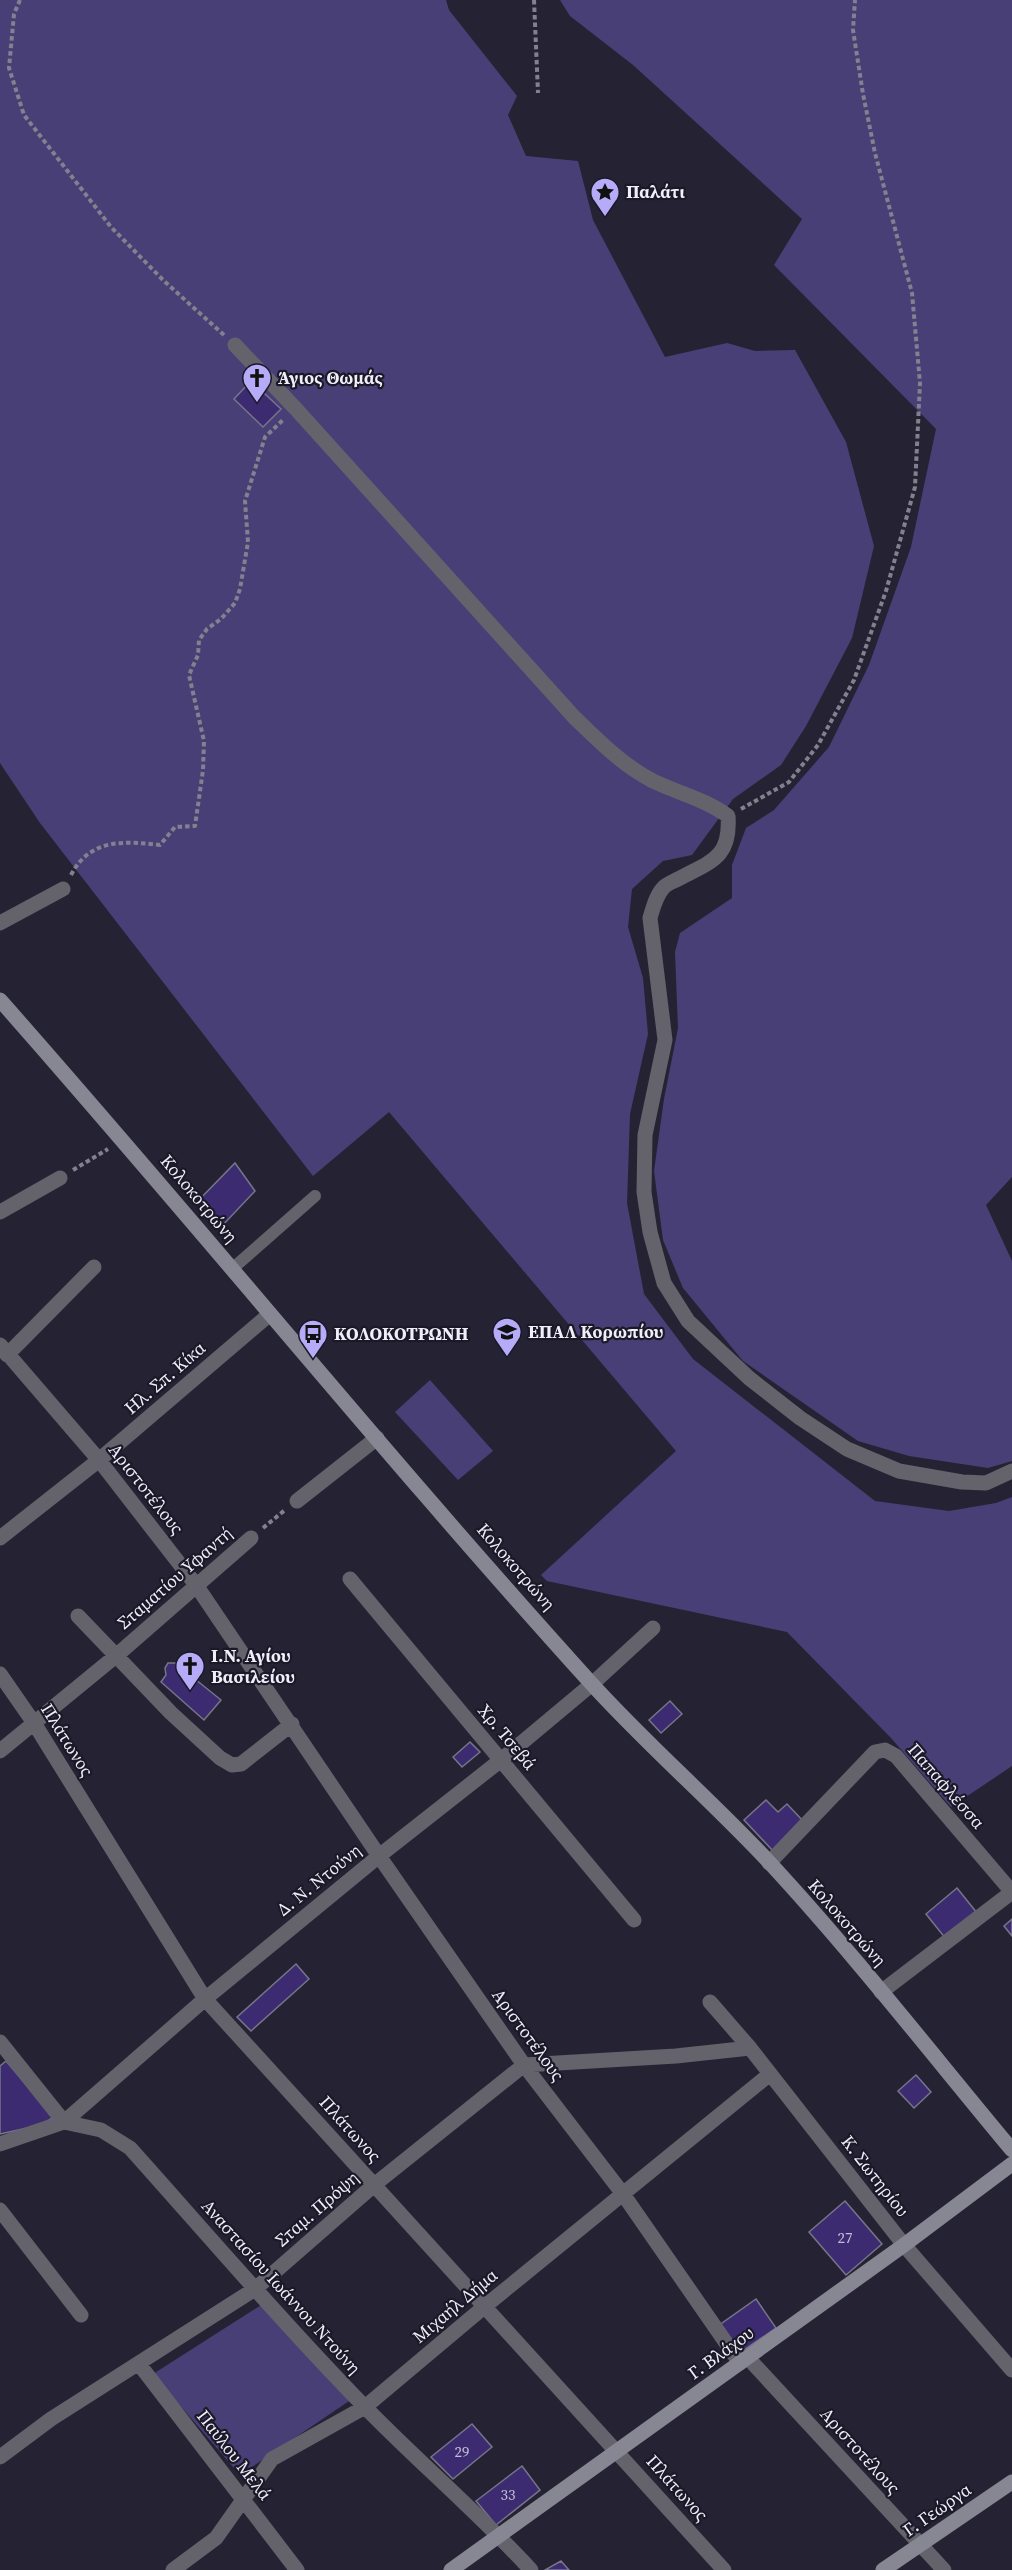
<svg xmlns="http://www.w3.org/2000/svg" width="1012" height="2570" font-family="'Source Serif 4',serif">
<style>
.green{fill:#493f77}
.building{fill:#3c2b71;stroke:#777588;stroke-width:1.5}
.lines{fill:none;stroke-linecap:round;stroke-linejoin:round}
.path{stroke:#82818e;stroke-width:4;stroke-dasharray:4.5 3;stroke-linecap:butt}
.lane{stroke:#64636b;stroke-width:12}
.street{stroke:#64636b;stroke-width:15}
.secondary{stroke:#878693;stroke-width:15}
.labels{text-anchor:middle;stroke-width:4.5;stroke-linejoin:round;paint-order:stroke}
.number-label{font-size:15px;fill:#c2bdd7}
.poi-label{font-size:18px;font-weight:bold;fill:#efeef9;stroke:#1b1928;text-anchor:start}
.street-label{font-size:18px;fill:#efeef9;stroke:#1b1928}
</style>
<rect width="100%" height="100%" fill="#252333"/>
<!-- green -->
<path class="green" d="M0 0H446L449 10 517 96 508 115 526 156 578 161 593 220 665 357 727 343 755 351 795 350 846 442 874 546 852 638 806 726 781 765 733 799 692 855 663 861 632 889 628 927 643 978 648 1034 630 1114 627 1203 644 1294 693 1359 875 1501 949 1511 996 1503 1012 1497V1766L951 1807 891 1738 787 1632 547 1581 541 1575 676 1451 389 1112 313 1176 40 823 0 763Z
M560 0H1012V1177L986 1205 1012 1261V1461L988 1468 909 1456 858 1441 743 1361 683 1288 663 1240 654 1171 664 1099 678 1028 675 952 680 933 732 898V865L746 828 774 810 829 747 869 665 911 547 936 429 774 265 802 219 633 65 570 16Z
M430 1380 493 1451 458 1480 395 1412Z
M266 2302 355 2397 240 2475 153 2374Z"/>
<!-- building -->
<path class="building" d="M251 381 281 409 263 427 234 399Z
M235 1163 255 1191 221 1227 197 1202Z
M168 1663H175L221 1700 204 1720 161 1682 166 1675 165 1668Z
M670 1701 682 1714 661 1733 649 1720Z
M470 1742 480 1752 462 1767 453 1757Z
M766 1800 778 1812 787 1804 805 1823 774 1852 744 1820Z
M957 1888 977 1913 946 1939 926 1914Z
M1012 1919V1936L1004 1926Z
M296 1964 309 1979 251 2031 237 2017Z
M6 2061 54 2117 41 2125 0 2134V2066Z
M916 2075 931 2092 914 2108 898 2091Z
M845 2201 882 2244 846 2275 809 2232Z
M756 2299 776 2328 738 2354 718 2326Z
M472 2424 492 2447 453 2479 431 2457Z
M522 2466 540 2490 496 2525 476 2501Z
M561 2561 569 2570H545Z"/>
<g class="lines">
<!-- path -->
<path class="path" d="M20 0 14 14 9 68 24 115 111 227 164 281 224 335
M534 0 538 93
M741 809 789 782 818 745 854 680 886 591 915 487 920 383 912 293 875 153 863 94 853 30 855 0
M71 875C90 838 125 841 160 845L175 827 195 826 203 770 204 741 189 675 198 655 199 640 207 629 221 619 235 603 240 589 248 542 245 501 265 437 284 419
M73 1170 108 1149
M263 1528 285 1510"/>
<!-- lane -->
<path class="lane" d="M232 1269 315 1196"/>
<!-- street -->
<path class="street" d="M235 345 296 409 574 717C599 741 622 765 653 781 678 793 705 799 728 816 731 857 712 861 680 878 675 881 668 883 664 887 656 895 653 908 650 918L665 1040 645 1135 644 1192 650 1232 664 1283 688 1321 749 1378 800 1418 847 1449 899 1471 962 1482 986 1483 1012 1471
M0 923 63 889
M0 1212 60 1178
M0 1345 99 1460 196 1585 379 1856 524 2065 623 2194 740 2363
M7 1355 94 1267
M297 1501 377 1438
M0 1538 99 1460 270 1314
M350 1579 634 1920
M78 1616 171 1713 220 1758 232 1765 241 1764 292 1724
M0 1674 34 1723 205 1999 724 2570
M0 1751 117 1655 251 1538
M769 1863 875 1752 885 1750 896 1756 1012 1892
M881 1992 1012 1892
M710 2002 750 2048 904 2245 1012 2370
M0 2042 64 2122 101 2130 130 2148C207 2234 282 2322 362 2404 417 2461 478 2512 531 2570
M0 2144 64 2122 205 1999 379 1856 501 1760 592 1684 653 1628
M0 2210 81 2315
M748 2358 944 2570
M139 2364 297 2570
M0 2457 51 2419 255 2289 374 2185 524 2065 676 2056 750 2048
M173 2570 216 2538 272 2459 365 2407 484 2307 770 2074"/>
<!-- secondary -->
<path class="secondary" d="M0 1000C199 1225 388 1459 590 1682 646 1744 711 1800 769 1862 854 1954 932 2054 1012 2150
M451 2570 904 2245 1012 2164
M883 2570 1012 2482"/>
</g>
<!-- icons -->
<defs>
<g id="sight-pin" transform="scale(1.5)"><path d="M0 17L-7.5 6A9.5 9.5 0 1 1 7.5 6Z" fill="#b6abf8" stroke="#1b1928"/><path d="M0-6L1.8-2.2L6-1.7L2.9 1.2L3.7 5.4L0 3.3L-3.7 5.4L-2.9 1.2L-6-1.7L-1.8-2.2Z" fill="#111"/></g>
<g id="church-pin" transform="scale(1.5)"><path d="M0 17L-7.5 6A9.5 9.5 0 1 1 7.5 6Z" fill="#b6abf8" stroke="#1b1928"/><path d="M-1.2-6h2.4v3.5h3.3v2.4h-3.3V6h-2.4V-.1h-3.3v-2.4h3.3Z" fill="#111"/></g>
<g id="school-pin" transform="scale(1.5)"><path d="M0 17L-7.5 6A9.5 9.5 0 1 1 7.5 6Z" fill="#b6abf8" stroke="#1b1928"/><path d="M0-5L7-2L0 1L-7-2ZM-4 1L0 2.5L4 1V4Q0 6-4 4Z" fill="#111"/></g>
<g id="bus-pin" transform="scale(1.5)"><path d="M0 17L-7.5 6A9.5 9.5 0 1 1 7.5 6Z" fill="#b6abf8" stroke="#1b1928"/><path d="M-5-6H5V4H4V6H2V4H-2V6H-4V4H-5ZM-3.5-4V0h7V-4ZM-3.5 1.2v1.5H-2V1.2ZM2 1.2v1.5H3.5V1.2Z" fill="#111"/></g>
</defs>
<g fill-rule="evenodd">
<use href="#sight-pin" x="605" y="192"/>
<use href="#church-pin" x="257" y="378"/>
<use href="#school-pin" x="507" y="1332"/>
<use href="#bus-pin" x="313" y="1334"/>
<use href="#church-pin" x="190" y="1666"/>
</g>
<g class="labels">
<!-- number labels -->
<g class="number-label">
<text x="845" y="2243">27</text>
<text x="462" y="2457">29</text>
<text x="508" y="2500">33</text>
</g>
<!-- poi labels -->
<g class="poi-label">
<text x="626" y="198">Παλάτι</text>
<text x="278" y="384">Άγιος Θωμάς</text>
<text x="528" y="1338">ΕΠΑΛ Κορωπίου</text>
<text x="334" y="1340">ΚΟΛΟΚΟΤΡΩΝΗ</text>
<text x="211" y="1662">Ι.Ν. Αγίου<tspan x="211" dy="21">Βασιλείου</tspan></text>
</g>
<!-- street labels -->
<g class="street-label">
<text transform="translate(199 1199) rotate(50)" y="6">Κολοκοτρώνη</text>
<text transform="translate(165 1378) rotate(-41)" y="6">Ηλ. Σπ. Κίκα</text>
<text transform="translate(146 1489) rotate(52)" y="6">Αριστοτέλους</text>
<text transform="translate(516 1567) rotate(49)" y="6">Κολοκοτρώνη</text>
<text transform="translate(175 1578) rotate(-41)" y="6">Σταματίου Υφαντή</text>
<text transform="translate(507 1737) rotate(50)" y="6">Χρ. Τσεβά</text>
<text transform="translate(67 1740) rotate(58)" y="6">Πλάτωνος</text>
<text transform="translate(946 1786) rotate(49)" y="6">Παπαφλέσσα</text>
<text transform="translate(319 1880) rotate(-39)" y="6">Δ. Ν. Ντούνη</text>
<text transform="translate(847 1923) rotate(49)" y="6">Κολοκοτρώνη</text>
<text transform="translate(528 2035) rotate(54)" y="6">Αριστοτέλους</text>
<text transform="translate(350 2129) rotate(48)" y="6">Πλάτωνος</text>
<text transform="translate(875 2176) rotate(52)" y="6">Κ. Σωτηρίου</text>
<text transform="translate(317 2209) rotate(-41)" y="6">Σταμ. Πρόψη</text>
<text transform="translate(281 2287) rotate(48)" y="6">Αναστασίου Ιωάννου Ντούνη</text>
<text transform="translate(455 2306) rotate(-40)" y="6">Μιχαήλ Δήμα</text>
<text transform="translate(721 2353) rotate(-36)" y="6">Γ. Βλάχου</text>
<text transform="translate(860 2451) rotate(48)" y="6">Αριστοτέλους</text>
<text transform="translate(234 2455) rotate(52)" y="6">Παύλου Μελά</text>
<text transform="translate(677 2488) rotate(48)" y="6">Πλάτωνος</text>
<text transform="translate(937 2510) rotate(-35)" y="6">Γ. Γεώργα</text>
</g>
</g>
</svg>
